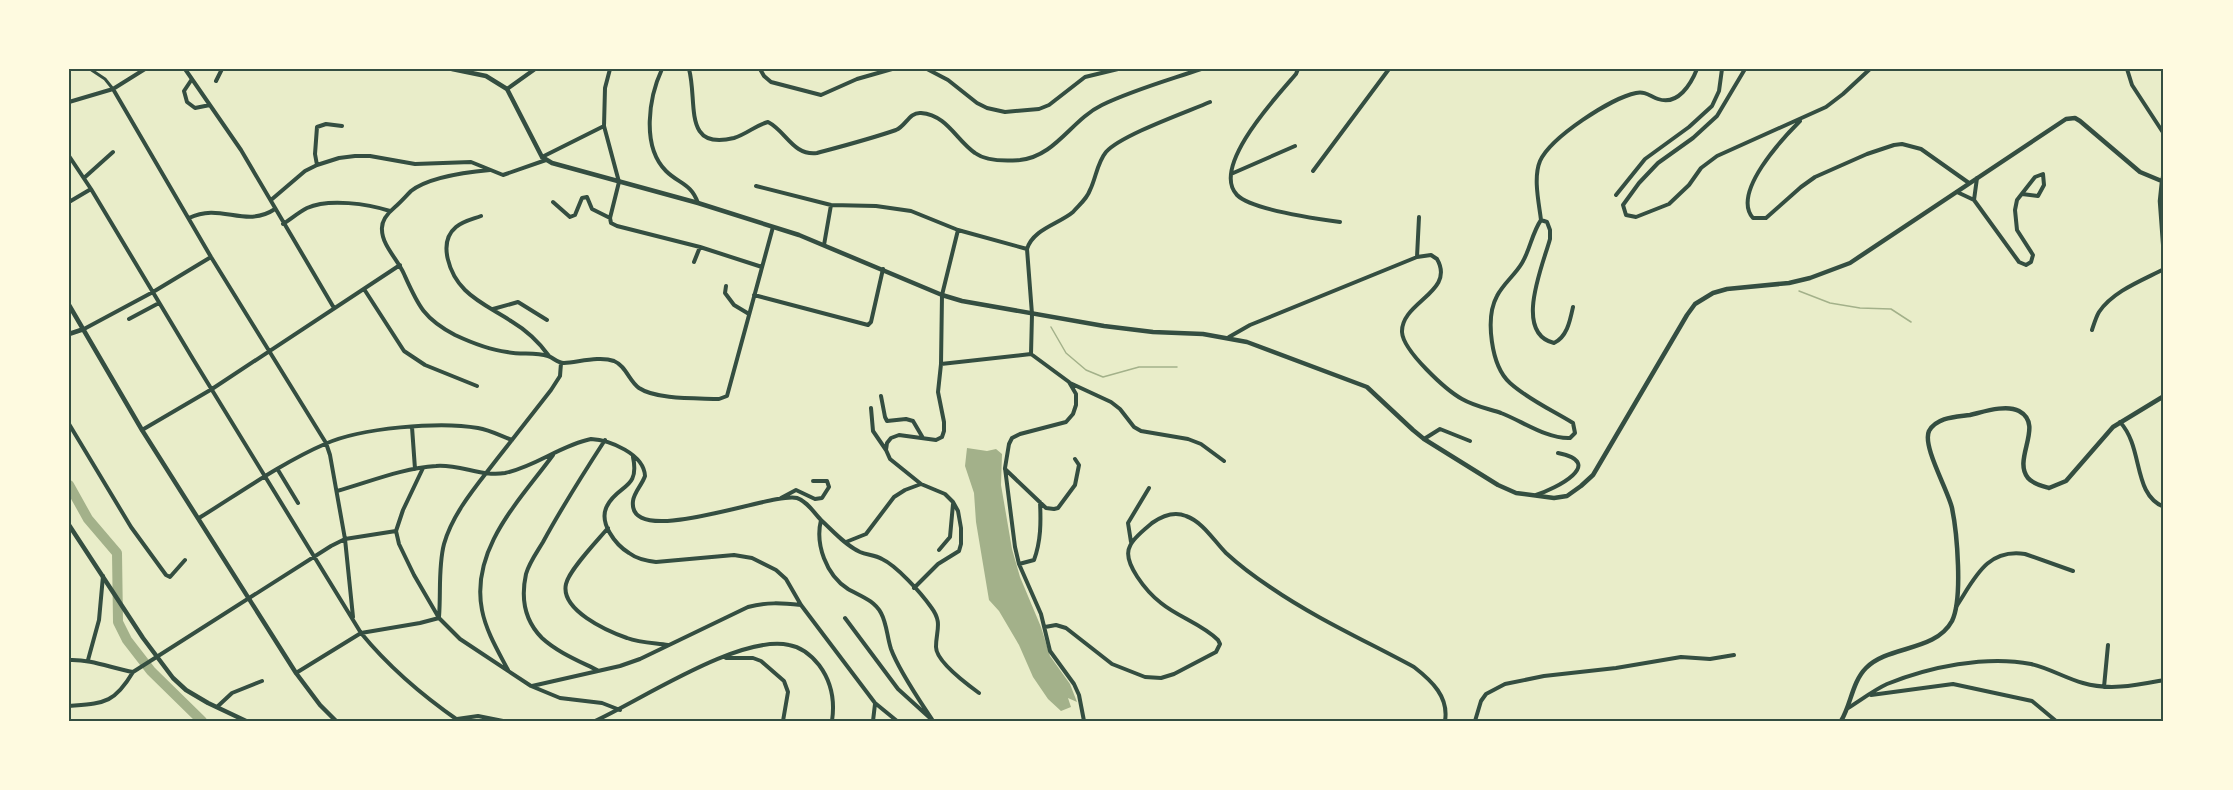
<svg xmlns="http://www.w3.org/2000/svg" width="2233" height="790" font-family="'Space Grotesk',sans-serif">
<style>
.water{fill:#a3b18a}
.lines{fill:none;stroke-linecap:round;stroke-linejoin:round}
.stream{stroke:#a3b18a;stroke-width:1.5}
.river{stroke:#a3b18a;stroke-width:10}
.pedestrian{stroke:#344e41;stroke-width:3}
.minor{stroke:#344e41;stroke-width:4}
.tertiary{stroke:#344e41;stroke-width:4.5}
.neatline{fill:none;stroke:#344e41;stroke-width:2}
</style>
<rect width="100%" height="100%" fill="#e9edc9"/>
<!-- water -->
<path class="water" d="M967 448 987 451 996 449 1002 454 1001 485 1012 549 1020 577 1041 627 1050 656 1070 684 1077 702 1068 698 1071 707 1061 711 1048 699 1033 677 1019 645 999 611 989 600 976 522 974 493 965 466Z"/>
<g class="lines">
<!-- stream -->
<path class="stream" d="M1799 291 1830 303 1860 308 1891 309 1911 322
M1051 327 1066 353 1086 370 1103 377 1139 367H1177"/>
<!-- river -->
<path class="river" d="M69 485 88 519 117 553 118 622 127 640 151 671 202 721"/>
<!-- pedestrian -->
<path class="pedestrian" d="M90 69 105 79 113 89"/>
<!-- minor -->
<path class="minor" d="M185 69 241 150 334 308
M610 69 605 88 604 126 619 182 610 218 611 223 617 226 700 247 762 267
M662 69C649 97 641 146 666 171 679 184 691 183 698 203
M689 69C698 102 682 151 734 138 747 134 756 125 768 122 786 131 793 156 817 153 843 146 870 139 896 130 906 126 909 112 921 113 947 115 956 140 975 153 986 161 1007 161 1020 160 1056 156 1071 120 1102 105 1133 90 1169 80 1201 69
M760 69 764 76 771 82 821 95 857 79 892 69
M927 69 948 80 977 103 987 108 1005 112 1039 109 1049 105 1085 77 1118 69
M1298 69 1296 74C1278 95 1210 167 1237 195 1252 210 1318 219 1340 222
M1745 69 1717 116 1693 138 1658 163 1639 183 1623 205 1626 215 1636 217 1669 204 1689 185 1701 168 1717 156 1826 107 1843 94 1870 69
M2127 69 2132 85 2164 134
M192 79 184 91 187 102 195 108 210 105
M216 81 222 69
M113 89 211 257 326 443 330 455 345 539 353 617
M507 89 535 69
M69 102 113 89 145 69
M1800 121C1783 138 1731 193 1753 218H1766L1801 187 1815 177 1867 154 1894 145 1902 144 1921 149 1969 183
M69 156 91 189 193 359 361 633C388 666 423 696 459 721
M542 157 604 126
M317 165 315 154 317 127 326 124 342 126
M490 170C468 172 429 177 411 191 406 196 401 202 395 207 389 212 381 221 382 230 382 245 398 260 404 274 418 305 423 318 455 335 470 342 491 350 507 352 520 355 535 352 548 356 554 358 557 363 564 363 579 362 600 356 614 361 626 366 629 381 639 388 657 400 697 398 719 399L727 396 773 227
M1313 171 1389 69
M1231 174 1295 146
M84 178 113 152
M2162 182 2164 170
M756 186 831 205 876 206 911 211 958 230 1027 249
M1957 192 1974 200 1977 178
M1616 195 1645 159 1689 127 1712 106 1719 91 1722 69
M271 200 305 171 317 165 339 158 355 156H370L415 164 471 162 503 175 546 160
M1974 200 2019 262 2026 265 2031 262 2033 255 2017 230 2015 210 2017 200 2035 177 2043 174 2044 185 2038 196 2022 194
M69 202 91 189
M553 202 570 217 575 215 582 198 587 197 592 209 610 218
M481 216C473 219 463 221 456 227 437 243 450 275 465 290 478 303 496 311 511 321 526 330 539 342 549 356
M189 218C221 202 245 229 275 209
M1541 220C1539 203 1533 178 1540 161 1551 137 1611 98 1636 93 1645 91 1650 96 1658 99 1678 106 1691 84 1697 69
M283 224C291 219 299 212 307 208 329 198 368 204 390 211
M824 245 831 205
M1417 257 1419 217
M694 262 700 247
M726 286 725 293 734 305 749 314
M364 289 404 351 425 365 477 386
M754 295 868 325 871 322 883 269
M493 309 518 302 547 320
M129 319 159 303
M84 329 153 292 211 257
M2092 330C2094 324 2096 317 2099 312 2113 291 2143 280 2164 269
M1229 337 1250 325 1417 257 1431 255 1437 259C1456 292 1401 302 1402 332 1403 351 1446 390 1462 399 1474 406 1489 409 1501 413 1522 421 1547 439 1570 438L1575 433 1573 423C1552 410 1529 400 1510 383 1491 366 1485 318 1497 296 1503 284 1515 275 1522 263 1530 250 1532 233 1541 220L1547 222 1550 230V239C1543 265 1513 333 1554 343 1567 337 1570 321 1573 307
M1031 354 1069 382 1076 394V405L1073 414 1066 422 1020 434 1012 438 1009 444 1005 468 1015 547 1019 564 1041 614 1050 651 1074 684 1079 695 1084 721
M1031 354 1032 314 1027 249C1033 229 1059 224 1073 212 1079 205 1087 199 1090 190 1096 178 1097 163 1106 152 1121 135 1187 112 1210 102
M941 364 1031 354
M1070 383 1111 402 1120 409 1134 427 1141 431 1188 439 1201 444 1224 461
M881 396 885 417 887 421 906 419 913 421 923 438
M871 408 873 431 886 450
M2120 422C2144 448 2132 494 2164 507
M69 424 131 527 166 575 170 577 185 560
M412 427 415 469
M142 430 212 389 400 265
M1424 439 1440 429 1470 441
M633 457C640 490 618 484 607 506 598 523 616 545 629 553 637 559 647 561 656 562L734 555 752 558 776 570 786 579 801 605 875 703 897 721
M423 468 403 510 396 531 399 544 414 575 439 618 460 639 531 686 560 698 602 703 620 710
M1005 469 1046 508 1054 509 1058 508 1075 485 1079 465 1075 459
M278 470 298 503
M337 491C369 482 403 468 436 466 460 464 481 477 505 473 535 467 561 445 591 439 610 440 644 454 645 476 642 485 634 492 633 501 627 551 774 491 797 498 807 501 814 513 821 520 815 544 826 575 848 589 860 596 874 600 881 613 887 624 887 637 891 649 899 671 920 701 933 721
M1536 495C1555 489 1607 463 1558 453
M781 498 796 490 815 499 822 498 829 487 827 481H813
M199 518C238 494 283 462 325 444 360 428 440 421 478 428 490 430 501 436 512 440
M821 520C833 531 845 545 860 552 867 555 875 555 882 559 897 566 921 593 931 607 943 623 936 630 936 647 936 661 968 685 979 693
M608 528C597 541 569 570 566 584 560 610 607 631 627 638 640 643 655 643 668 645
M846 542 866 534 894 497 905 490 921 484
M1131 542 1128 523 1149 488
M939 550 950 537 953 504
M1019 564 1034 560C1041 541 1041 522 1040 502
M914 588 938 564 959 551 961 544V528L958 511 953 502 945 494 921 484 890 459 886 450 887 443 891 438 899 435 936 440 942 437 944 431V422L938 392 941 364 942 295 958 230
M1956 607C1974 580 1986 548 2025 554L2073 571
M439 617C441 593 438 567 444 544 453 512 478 484 497 459 515 436 533 413 551 390L560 376 561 363
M845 618 898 689 930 718
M1045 627 1056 625 1066 628 1112 664 1145 677 1161 678 1174 674 1216 652 1220 644 1218 640C1202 624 1178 617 1161 603 1148 593 1121 562 1130 546 1133 538 1145 529 1152 523 1162 516 1174 511 1186 516 1203 522 1214 541 1226 553 1239 565 1255 577 1270 587 1315 618 1366 641 1414 667 1432 681 1449 697 1445 721
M726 658H753L761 661 784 681 788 692 783 721
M69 660C91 659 111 668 133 672L331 546 345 539 396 531
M88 660 99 620 103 576
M508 670C498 651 486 631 482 610 470 549 520 500 553 455
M597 670C579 661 557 652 542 638 524 620 521 597 526 574 529 563 537 552 543 542 562 507 583 474 605 440
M296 673 361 633 420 623 439 618
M532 686 620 666 640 659 748 607C766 602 782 603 801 605
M2104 687 2108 645
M1871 695 1953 684 2032 701 2056 721
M69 706C104 703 114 704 133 672
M217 707 232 693 262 681
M1848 708C1861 700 1874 690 1887 684 1929 667 1986 655 2031 664 2049 668 2065 678 2083 683 2110 691 2137 685 2164 680
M457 719 478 716 503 721
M595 721C641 700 740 634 789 645 801 647 811 655 819 665 831 681 835 701 832 721
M873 721 875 704
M1475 721 1481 701 1486 694 1505 684 1544 676 1616 668 1681 657 1710 659 1734 655"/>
<!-- tertiary -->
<path class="tertiary" d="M452 69 486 76 507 89 542 157 552 163 698 203 799 235 942 295 962 301 1104 326 1153 332 1203 334 1247 342 1367 387 1413 430 1424 439 1498 485 1516 493 1554 498 1567 496 1581 486 1593 475 1687 315 1695 304 1713 293 1727 289 1789 283 1810 278 1850 263 2066 119 2075 118 2080 121 2140 172 2164 182
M2162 182 2160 201 2164 255
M69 305 142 430 296 673 320 705 336 721
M69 334 84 329
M69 525 143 638 173 678 186 690 208 703 246 721
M1841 721C1851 705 1852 682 1866 668 1889 645 1935 652 1952 621 1963 599 1957 532 1952 508 1948 490 1922 446 1929 431 1937 417 1956 417 1970 415 1983 412 2006 404 2019 411 2045 425 2012 459 2028 478 2033 484 2042 486 2049 488L2066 481 2113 427 2164 396"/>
</g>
<!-- border -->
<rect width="2233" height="790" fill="none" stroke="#fefae0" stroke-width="141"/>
<rect x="70" y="70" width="2092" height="650" class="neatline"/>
</svg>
